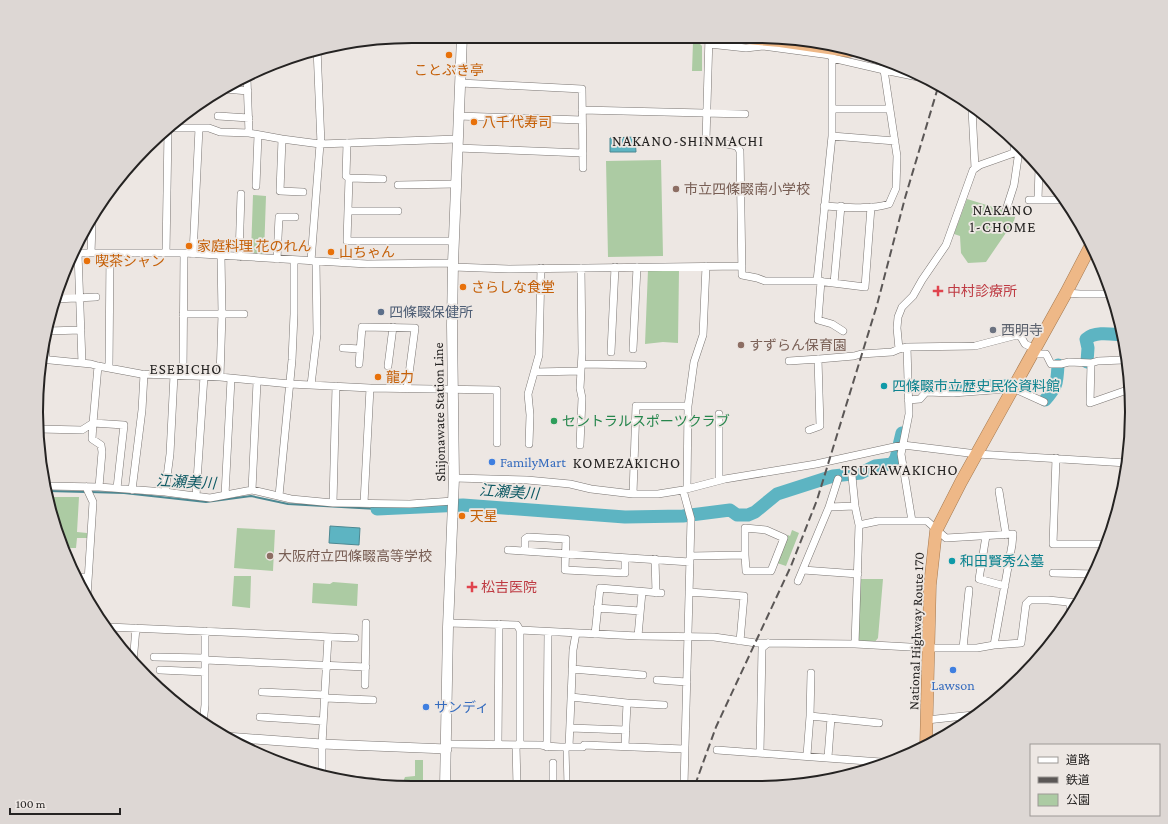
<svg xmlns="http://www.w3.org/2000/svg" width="1168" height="824" font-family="'Crimson Pro','Noto Sans JP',serif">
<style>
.green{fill:#accba3}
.water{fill:#5db4c2;stroke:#4c8892}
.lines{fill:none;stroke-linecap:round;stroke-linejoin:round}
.stream{stroke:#4c8892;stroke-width:2}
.river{stroke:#5db4c2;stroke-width:13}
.pedestrian-casing{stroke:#7a7572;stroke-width:6}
.minor-casing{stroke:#7a7572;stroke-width:8}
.tertiary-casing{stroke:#7a7572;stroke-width:10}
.secondary-casing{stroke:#7a7572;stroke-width:11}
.trunk-casing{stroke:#a47950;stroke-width:13}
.pedestrian{stroke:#fff;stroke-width:5}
.minor{stroke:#fff;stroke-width:7}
.tertiary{stroke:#fff;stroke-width:9}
.secondary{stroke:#fff;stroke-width:10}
.trunk{stroke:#eeb887;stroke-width:12}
.rail{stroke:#5b5756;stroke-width:2;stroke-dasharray:8 4;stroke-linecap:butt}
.food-dot{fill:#e8710a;stroke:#ede7e3;stroke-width:1.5}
.education-dot{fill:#8d6e63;stroke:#ede7e3;stroke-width:1.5}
.health-dot{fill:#e0444e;stroke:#ede7e3;stroke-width:1.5}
.service-dot{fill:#5c6f8a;stroke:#ede7e3;stroke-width:1.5}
.worship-dot{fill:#6b7280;stroke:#ede7e3;stroke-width:1.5}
.culture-dot{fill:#0f9aa8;stroke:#ede7e3;stroke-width:1.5}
.leisure-dot{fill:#2e9e5b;stroke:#ede7e3;stroke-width:1.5}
.shop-dot{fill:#3f7fe0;stroke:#ede7e3;stroke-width:1.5}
.labels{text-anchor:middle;stroke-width:3.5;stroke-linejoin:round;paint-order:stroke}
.food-label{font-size:14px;fill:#c56008;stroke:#ede7e3;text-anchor:start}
.education-label{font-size:14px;fill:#785e54;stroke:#ede7e3;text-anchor:start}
.health-label{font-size:14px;fill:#be3a42;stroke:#ede7e3;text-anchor:start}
.service-label{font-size:14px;fill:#4e5e75;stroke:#ede7e3;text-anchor:start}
.worship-label{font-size:14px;fill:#5b616d;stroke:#ede7e3;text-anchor:start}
.culture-label{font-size:14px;fill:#0d838f;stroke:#ede7e3;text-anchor:start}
.street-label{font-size:14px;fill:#252322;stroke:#ede7e3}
.leisure-label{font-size:14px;fill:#27864d;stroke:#ede7e3;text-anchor:start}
.shop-label{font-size:14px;fill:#366cbe;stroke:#ede7e3;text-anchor:start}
.neighbourhood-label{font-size:15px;letter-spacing:1px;fill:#252322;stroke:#ede7e3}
.water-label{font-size:15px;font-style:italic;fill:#0f5a64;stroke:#ede7e3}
.rim{fill:none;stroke:#252322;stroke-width:2}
</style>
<rect width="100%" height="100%" fill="#ede7e3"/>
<!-- green -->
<path class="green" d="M693 42H698L702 46V71H692Z
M661 160 663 256 608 257 606 161Z
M253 195 266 196 264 254 251 253Z
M967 199 1016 214 1014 221 986 262 968 263 961 253 960 236 954 234Z
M648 270H679L678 343 663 342 645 344Z
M50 497H79L77 532 87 533V538H77L76 548H66Z
M237 528 275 530 273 571 234 568Z
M792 530 799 533 786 566 777 563 788 535 790 536Z
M234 576H251L250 608 232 606Z
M860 579H883L878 638 874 643 857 642Z
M333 582 358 584 357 606 312 603 313 583 330 584Z
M415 760H423V787H401L405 777 415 776Z"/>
<!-- water -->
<path class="water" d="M635 137 636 152H610V138Z
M330 526 360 528 359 545 329 543Z"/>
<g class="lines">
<!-- stream -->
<path class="stream" d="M48 491 86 492
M90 492 124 493 206 502 251 496 288 504 377 509"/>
<!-- river -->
<path class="river" d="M1087 362 1088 348 1086 339C1095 331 1111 334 1122 335
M955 390 992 386H1011
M1045 400C1057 387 1057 383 1058 365
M377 509 463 505 625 517 683 516 730 510 737 515H748L755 512 777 494 833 476 861 473 875 466 892 464 896 458 902 433"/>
<!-- pedestrian casing -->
<g class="pedestrian-casing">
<path id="pedestrian" d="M566 747 567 786"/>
</g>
<!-- minor casing -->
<g class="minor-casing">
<path id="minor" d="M709 36 706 140 737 146 740 151 742 275 757 278 765 281H817L865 287 871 207
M709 44 746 48 763 46 830 55 832 58 884 70 918 77
M317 48 321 144
M247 79 249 133
M460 83 582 89 583 168
M225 89 248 91
M833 109H890
M972 109 975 168
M582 110 745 114
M218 116 249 118
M458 116 582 120
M170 128H209L220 132 249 133 282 139 320 144 457 139
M832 136 895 141
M282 139 280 191 303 192
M347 143 346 176 349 178
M1014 144V153
M457 148 583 153
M383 179 349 178 347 241H454
M398 185 456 184
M256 186 258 135
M1029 200H1065
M1038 200 1039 168
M824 206C846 207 869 210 889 204L896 188 897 156 884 70
M1006 210 1014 185 1019 151
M348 211H398
M74 253H184L367 264 453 263
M78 253 82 363
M91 253 92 225
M166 253 168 130
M193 254 199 128
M239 257 241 194
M277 259 279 217H295
M311 261 320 144
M453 267 509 269 742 266
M817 281 832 136V58
M821 281 818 320 832 324 843 331
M834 283 841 206
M1066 293 1080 294H1113
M56 299 96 297
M183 314H244
M48 331 81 330
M45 341 46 359
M907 347 975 346 1017 335 1021 337 1025 344 1035 349
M343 348 360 349
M633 349 637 267
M611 352 615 267
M1032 354H1046L1051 364H1061L1069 362 1091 363 1098 361 1123 360 1124 343
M40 359 91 364 98 366 141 374 220 377 290 384 370 388 497 390V443
M789 361 819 359 854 356 861 354 892 352 899 349
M1091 363 1090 403 1130 389
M359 364 362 327 415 328 407 389
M582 364 643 365
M388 366 393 327
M109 368 110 253
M535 372 581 371
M183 375 184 253
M220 377 222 314 221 256
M311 385 317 334 316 261
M1013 388 1044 402
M908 400 920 399 926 392 953 393 993 390H1012
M39 429 82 430 93 423 98 366
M809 430 820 426 818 359
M529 444 530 415 528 394 539 355 541 268
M580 445 582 398 580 388 582 353 581 268
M1056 458 1053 544H1106
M852 476 855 506 859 525
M454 478 527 480 570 484 591 489 633 494H658L683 490 725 479 816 464 903 445 977 454 1127 463
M719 480V414
M47 486 99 487 165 492 210 498 252 490 291 499 333 503 410 504 453 501
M86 487 93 502 87 597
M99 487 102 452 101 445 92 439 93 423 124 425 117 488
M687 489 688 406 694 362 703 335 706 266
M132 490 142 410 144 374
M252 490 257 382
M683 490 691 519 684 785
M999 491 1006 535
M165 492 170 454 174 375
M633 494 636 406H688
M225 495 231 379
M196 496 204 376
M279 496 292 360 294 314V260
M333 503 336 386
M364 503 370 388
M829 507 855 506
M912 521 901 454 909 414 907 347 899 349 897 328 898 317 902 307 913 296 922 280 946 245 973 170 980 165 1022 150
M986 536 979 579 1005 586
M508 550 690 562
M525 551V539L528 537 566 539 565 570 625 573V558
M690 556 745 555V528L766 530 784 538 771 571H746L745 555
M655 559 656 593
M803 570 858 574
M1053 573 1095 574
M74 577H88
M798 581 829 507 838 479
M689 592 744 596 740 641
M597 608 640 611
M1070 616V603
M448 623 517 625 520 630 638 636 714 637 756 643 855 644 928 648H977L994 645 1021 643 1026 604 1030 600H1048L1078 603
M108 627 355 638
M520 630V745
M595 634 600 588 661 593
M638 636 642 592
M855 644 859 525 878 521H927L946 538 1013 534 1012 545 994 645
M963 648 969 590
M154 657 205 658
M205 660 366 667
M133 663 136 628
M572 669 643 675
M160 670 205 672
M657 680 687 682
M365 685 366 623
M262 692 325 695
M571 697 627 703 625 746
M325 698 373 700
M627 703 664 705
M810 716 879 723
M260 717 323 721
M927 720 973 715
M203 723 205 705V631
M570 728 626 730
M446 744 541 745C554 748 569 747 583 747L584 745 684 749
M498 744 499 624
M516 745 517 786
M547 747 548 632
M569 747 573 650 576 633
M717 750 881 762
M760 752 762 648 768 643
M807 755 810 716 811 673
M828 757 831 718
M322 776V744L328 637
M333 778 377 782
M553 786V763"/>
</g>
<!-- tertiary casing -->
<g class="tertiary-casing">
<path id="tertiary" d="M226 737 322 744 447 749"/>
</g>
<!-- secondary casing -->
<g class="secondary-casing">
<path id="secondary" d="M445 787 448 627 454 478 452 325 453 263 462 36"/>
</g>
<!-- trunk casing -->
<g class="trunk-casing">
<path id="trunk" d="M724 36 780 41 849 51
M926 746 930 585 936 531 961 482 1066 293 1091 245"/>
</g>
<!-- pedestrian -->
<use href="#pedestrian" class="pedestrian"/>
<!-- minor -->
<use href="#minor" class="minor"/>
<!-- tertiary -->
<use href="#tertiary" class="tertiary"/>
<!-- secondary -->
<use href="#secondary" class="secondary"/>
<!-- trunk -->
<use href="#trunk" class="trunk"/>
<!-- rail -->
<path class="rail" d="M695 785 716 727 791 566 817 500 877 305 905 198 939 84"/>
</g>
<!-- markers -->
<g class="food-dot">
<circle cx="449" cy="55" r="4"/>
<circle cx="474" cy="122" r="4"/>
<circle cx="189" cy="246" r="4"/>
<circle cx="331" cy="252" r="4"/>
<circle cx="87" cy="261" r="4"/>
<circle cx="463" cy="287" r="4"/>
<circle cx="378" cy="377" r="4"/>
<circle cx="462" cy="516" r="4"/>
</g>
<g class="education-dot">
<circle cx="676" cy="189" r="4"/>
<circle cx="741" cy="345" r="4"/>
<circle cx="270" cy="556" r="4"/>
</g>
<g class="health-dot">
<path d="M936 285h4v4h4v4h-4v4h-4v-4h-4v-4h4z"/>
<path d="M470 581h4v4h4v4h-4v4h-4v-4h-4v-4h4z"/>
</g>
<circle class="service-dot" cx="381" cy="312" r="4"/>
<circle class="worship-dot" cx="993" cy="330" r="4"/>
<g class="culture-dot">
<circle cx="884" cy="386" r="4"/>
<circle cx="952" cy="561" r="4"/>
</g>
<circle class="leisure-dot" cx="554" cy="421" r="4"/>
<g class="shop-dot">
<circle cx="492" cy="462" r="4"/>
<circle cx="953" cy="670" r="4"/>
<circle cx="426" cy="707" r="4"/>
</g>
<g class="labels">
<!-- food labels -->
<g class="food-label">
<text x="449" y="75" text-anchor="middle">ことぶき亭</text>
<text x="482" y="127">八千代寿司</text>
<text x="197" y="251">家庭料理 花のれん</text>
<text x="339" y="257">山ちゃん</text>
<text x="95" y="266">喫茶シャン</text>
<text x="471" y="292">さらしな食堂</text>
<text x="386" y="382">龍力</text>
<text x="470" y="521">天星</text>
</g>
<!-- education labels -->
<g class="education-label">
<text x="684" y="194">市立四條畷南小学校</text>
<text x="749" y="350">すずらん保育園</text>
<text x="278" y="561">大阪府立四條畷高等学校</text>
</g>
<!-- health labels -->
<g class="health-label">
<text x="947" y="296">中村診療所</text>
<text x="481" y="592">松吉医院</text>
</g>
<!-- service labels -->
<g class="service-label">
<text x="389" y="317">四條畷保健所</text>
</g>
<!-- worship labels -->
<g class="worship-label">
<text x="1001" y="335">西明寺</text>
</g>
<!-- culture labels -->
<g class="culture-label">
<text x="892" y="391">四條畷市立歴史民俗資料館</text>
<text x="960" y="566">和田賢秀公墓</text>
</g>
<!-- street labels -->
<g class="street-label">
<text transform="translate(439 412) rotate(-91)" y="5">Shijonawate Station Line</text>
<text transform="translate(916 631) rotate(-88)" y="5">National Highway Route 170</text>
</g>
<!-- leisure labels -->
<g class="leisure-label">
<text x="562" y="426">セントラルスポーツクラブ</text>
</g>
<!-- shop labels -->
<g class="shop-label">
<text x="500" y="467">FamilyMart</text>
<text x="953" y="690" text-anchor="middle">Lawson</text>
<text x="434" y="712">サンディ</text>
</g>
<!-- neighbourhood labels -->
<g class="neighbourhood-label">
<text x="688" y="146">NAKANO-SHINMACHI</text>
<text x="1003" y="215">NAKANO<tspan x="1003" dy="17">1-CHOME</tspan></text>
<text x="186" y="374">ESEBICHO</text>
<text x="627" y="468">KOMEZAKICHO</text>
<text x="900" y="475">TSUKAWAKICHO</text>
</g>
<!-- water labels -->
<g class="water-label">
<text transform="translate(186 482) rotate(3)" y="5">江瀬美川</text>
<text transform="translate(509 492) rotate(4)" y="5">江瀬美川</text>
</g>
</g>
<!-- crop -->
<path d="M0 0H1168V824H0ZM412 43H756A369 369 0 0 1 1125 412V412A369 369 0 0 1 756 781H412A369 369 0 0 1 43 412V412A369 369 0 0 1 412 43Z" fill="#ddd7d4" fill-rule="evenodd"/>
<path class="rim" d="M412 43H756A369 369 0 0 1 1125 412V412A369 369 0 0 1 756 781H412A369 369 0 0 1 43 412V412A369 369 0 0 1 412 43Z"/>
<!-- legend -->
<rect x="1030" y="744" width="130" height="72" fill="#ede7e3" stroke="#9d9996"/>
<rect x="1038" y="757" width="20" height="6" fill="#ffffff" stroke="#9d9996"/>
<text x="1066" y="764" font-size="12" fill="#252322">道路</text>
<rect x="1038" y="777" width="20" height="6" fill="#5b5756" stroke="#9d9996"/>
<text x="1066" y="784" font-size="12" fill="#252322">鉄道</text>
<rect x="1038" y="794" width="20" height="12" fill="#accba3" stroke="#9d9996"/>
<text x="1066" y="804" font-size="12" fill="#252322">公園</text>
<!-- scale -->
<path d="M10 808v6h110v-6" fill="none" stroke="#252322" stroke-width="2"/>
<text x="16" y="808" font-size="12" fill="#252322" stroke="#ede7e3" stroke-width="3" paint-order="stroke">100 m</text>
</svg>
